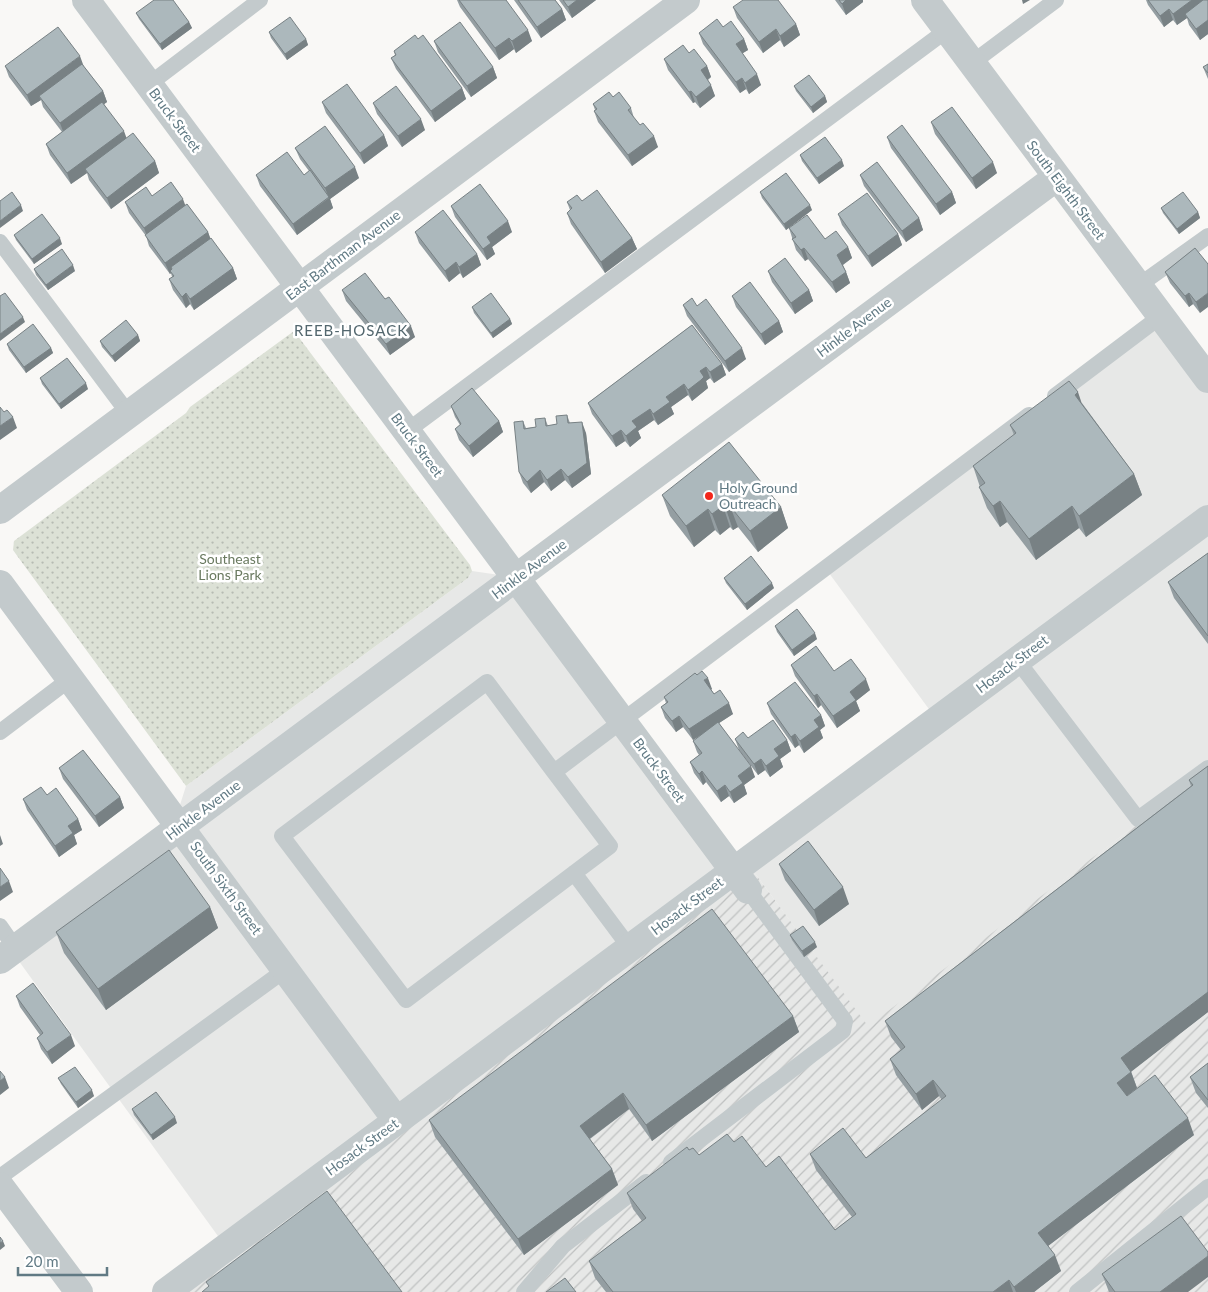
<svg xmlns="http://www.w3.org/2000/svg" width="1208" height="1292" font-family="Lato,sans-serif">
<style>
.built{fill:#e7e8e7}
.industrial{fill:url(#industrial-furrows)}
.park{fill:url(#park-dots)}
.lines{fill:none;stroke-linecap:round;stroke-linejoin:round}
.service{stroke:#c3cacc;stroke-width:16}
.minor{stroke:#c3cacc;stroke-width:28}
.wall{fill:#949ea2}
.shaded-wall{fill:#788184}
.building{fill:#acb8bc;stroke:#788184}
.poi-dot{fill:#f3271b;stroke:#fff;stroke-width:2}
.labels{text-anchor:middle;stroke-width:5;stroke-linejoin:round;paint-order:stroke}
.street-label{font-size:14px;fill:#617a84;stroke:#fff}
.poi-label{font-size:14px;fill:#617a84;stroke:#fff;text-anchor:start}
.park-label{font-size:14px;fill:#6a7a60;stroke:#fff}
.neighbourhood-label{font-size:15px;letter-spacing:1px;fill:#53676e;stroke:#fff}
</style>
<defs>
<pattern id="industrial-furrows" width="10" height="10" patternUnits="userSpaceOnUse" patternTransform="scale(1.25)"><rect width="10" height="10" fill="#e7e8e7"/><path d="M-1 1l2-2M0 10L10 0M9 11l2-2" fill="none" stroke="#bfc1c1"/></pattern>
<pattern id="park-dots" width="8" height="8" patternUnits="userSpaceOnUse" patternTransform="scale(1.25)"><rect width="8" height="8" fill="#dce1d6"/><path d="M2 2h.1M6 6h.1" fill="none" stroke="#b6bbb3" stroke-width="1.8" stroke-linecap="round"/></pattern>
</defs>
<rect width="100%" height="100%" fill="#f9f8f6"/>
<!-- built -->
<path class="built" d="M1165 319 1208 375V771L868 1027 743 857 934 716 826 569Z
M472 571 513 577 729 867 223 1243 13 953 173 827 186 786 468 578Z"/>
<!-- industrial -->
<path class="industrial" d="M1208 771V1292H157L743 857 868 1026Z"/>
<!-- park -->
<path class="park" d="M294 331 470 565 472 571 468 578 186 786 18 557 13 550 14 541 186 413 190 407Z"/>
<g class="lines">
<!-- service -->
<path class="service" d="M972 63 1056 0
M148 85 260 0
M0 242 128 413
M1138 286 1208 236
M1055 396 1161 316
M407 431 947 30
M1017 660 1138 819 1208 768
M0 732 70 679
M554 772 610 846 406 1000 282 836 487 682 554 772 1029 415
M574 873 630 948
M0 926 16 949
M671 1162 843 1031 845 1021 748 890
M0 1177 285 970
M524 1292 563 1246 646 1182
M1077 1292 1208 1187"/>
<!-- minor -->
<path class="minor" d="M86 0 748 890
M925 0 1208 379
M0 510 686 0
M0 584 397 1121
M0 960 1057 177
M0 1186 79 1292
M166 1292 1208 519"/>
</g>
<!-- wall -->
<path class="wall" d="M457 0H506L532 41 516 53 514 49 499 60 460 7Z
M514 0H555L562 9 566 20 541 38Z
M559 0H596L572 18Z
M835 0H863V2L846 15Z
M1146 0H1208V34L1200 40 1189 25 1187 18 1177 25 1173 20 1164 27 1148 5Z
M733 7 796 24 800 35 784 47 780 40 763 53 737 18Z
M136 13 189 22 192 28 162 50 139 19Z
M723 27 744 39 748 50 742 53 761 85 749 94 746 89 740 93 703 44 699 33Z
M269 32 306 39 308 45 287 60 271 38Z
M418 39 462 88 466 99 435 122 396 69 391 58 395 55 394 51Z
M434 41 493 67 497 78 471 97 438 52Z
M689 53 707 66 711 77 708 80 715 96 700 108 695 102 693 103 668 70 664 59Z
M1208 64V79L1203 67Z
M5 66 84 67 103 91 107 102 104 104 126 138 155 161 159 173 111 209 89 180 87 173 71 184 50 155 46 144 62 132 43 107 41 100 31 106 9 77Z
M794 86 825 96 827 102 813 113 796 91Z
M613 97 631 108 634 118 658 147 632 166 598 122 594 111 595 110 593 104Z
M322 102 384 135 388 146 364 164 326 113Z
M373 103 425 130 402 147 377 114Z
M931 122 997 173 976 189 935 134Z
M887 137 952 192 956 203 940 215 891 148Z
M295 148 359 178 330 199 333 208 297 235 260 186 256 175H304L309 171 300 159Z
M800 155 844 166 819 184 802 161Z
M860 175 919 218 923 230 906 242 864 186Z
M760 192 812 210 786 230 762 198Z
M152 196 186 205 208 232 210 238 233 268 237 279 194 310 190 304 186 308 173 290 169 279 172 277 171 273 170 274 149 246 146 236 129 213 125 202Z
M567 202 632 238 637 249 605 273 571 224 567 213 570 210Z
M451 206 512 232 492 247 495 254 487 260 455 217Z
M1161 208 1198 212 1200 218 1179 234 1163 213Z
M838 214 898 234 902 245 872 267 842 225Z
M789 228 848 247 852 258 843 265 846 272 850 283 836 293 808 259 805 261 796 250Z
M415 232 477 254 481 265 463 278 460 273 449 282 419 243Z
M14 235 62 244 34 264 16 240Z
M1195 248 1200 313 1193 304 1189 307 1170 283 1165 272Z
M34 269 75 271 48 290 36 275Z
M768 271 809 290 813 301 795 314 772 282Z
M342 290 385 299 415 337 390 355 346 301Z
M732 296 779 321 783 332 765 345 736 307Z
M683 305 697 306 746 359 729 372 687 316Z
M472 307 510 319 512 324 493 338 474 313Z
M692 325 722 364 726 375 714 383 710 378 706 381 708 388 692 401 688 395 671 407 674 414 658 425 654 420 638 431 641 438 630 447 625 441 616 447 592 414 588 403Z
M138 335 140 341 115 362 102 347 100 341Z
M7 344 51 348 53 353 26 373 9 350Z
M40 378 88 389 61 409 42 384Z
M1082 403 1134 474 1142 495 1086 537 1079 528 1036 560 1007 522 1000 527 987 508 979 487H980L973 466 1014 435 1010 425Z
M451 406 499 421 503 432 473 457 459 440 455 429 460 425 455 417Z
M567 415 570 423 586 433 591 474 572 488 565 480 551 491 544 482 531 493 523 483 519 472 523 421 526 428 536 427 545 418 548 426 557 424Z
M662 495 781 507 788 528 758 552 738 527 733 530 730 527 720 535 715 530 694 547 670 516Z
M1208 553V644L1174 598 1168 582Z
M724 578 774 588 747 610 726 583Z
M775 626 817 639 794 656 777 632Z
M791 665 834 671 870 690 856 701 860 711 837 728 821 705 818 708 795 676Z
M697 675 712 689H711L714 694 733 714 719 723 755 777 744 785 747 794 734 803 729 796 721 802 706 782 703 785 694 773 690 762 699 755 697 752 693 741 701 735 693 740 683 727 676 732 665 718 661 707 666 703 664 697Z
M767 703 821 715 825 726 820 730 823 738 804 753 799 745 795 748 771 714Z
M748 738 787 740 791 751 780 759 783 767 770 777 765 770 758 775 739 750 735 739Z
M1208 766V1012L1131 1071 1137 1088 1127 1096 1194 1135 1048 1246 1061 1271 1034 1292H606L595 1278 589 1261 642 1221 633 1209 627 1193 689 1150 699 1155 734 1142 766 1167 835 1230 852 1217 816 1170 810 1154 866 1158 942 1100 939 1096 922 1110 896 1075 890 1059 901 1050 891 1037 885 1021 1191 786 1189 780Z
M59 768 120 797 124 808 99 827 63 779Z
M23 799 78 819 82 830 74 835 77 844 59 857 27 810Z
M779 864 849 904 819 926 785 880Z
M210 907 218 928 106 1010 64 953 56 932Z
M790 935 817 947 804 957 792 940Z
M16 996 75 1046 52 1064 41 1049 37 1038 40 1035 20 1007Z
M793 1016 799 1032 652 1141 629 1109 590 1139 612 1169 618 1185 524 1255 435 1137 429 1120Z
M1208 1063V1108L1196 1093 1190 1077Z
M58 1078 94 1096 78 1108 61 1084Z
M132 1109 177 1123 153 1140 134 1115Z
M1102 1274 1188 1292H1109Z"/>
<!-- shaded-wall -->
<path class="shaded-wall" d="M577 0H596L572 18 568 7Z
M846 0H863V2L846 15 842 4Z
M1022 0H1030L1023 4Z
M1192 0H1208L1185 14 1187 18 1177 25 1173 14Z
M562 9 566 20 541 38 537 27Z
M1169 9 1173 20 1164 27 1160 16Z
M1208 20V34L1200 40 1196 29Z
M189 22 192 28 162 50 160 44Z
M796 24 800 35 784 47 780 36Z
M776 29 780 40 763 53 759 42Z
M528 30 532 41 516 53 512 41Z
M509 38 514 49 499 60 495 48Z
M306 39 308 45 287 60 285 54Z
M744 39 748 50 740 55 736 44Z
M80 56 84 67 39 96 41 100 31 106 27 95Z
M707 66 711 77 705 81 701 70Z
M493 67 497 78 471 97 467 86Z
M757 74 761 85 749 94 745 83Z
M742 78 746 89 740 93 736 82Z
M711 85 715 96 700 108 696 97Z
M462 88 466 99 435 122 431 111Z
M103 91 107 102 64 134 60 123Z
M691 91 695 102 693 103 689 92Z
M825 96 827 102 813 113 811 107Z
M421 119 425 130 402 147 398 136Z
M124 131 128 142 85 169 87 173 71 184 67 173Z
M384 135 388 146 364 164 360 153Z
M654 136 658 147 632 166 628 155Z
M842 160 844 166 819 184 817 178Z
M155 161 159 173 111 209 107 198Z
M993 162 997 173 976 189 972 178Z
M355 167 359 178 330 199 333 208 297 235 293 224 329 198 325 188Z
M952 192 956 203 940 215 936 204Z
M183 199 187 210 148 239 144 228Z
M21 205 23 211 0 228V221Z
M810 205 812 210 786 230 784 224Z
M1198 212 1200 218 1179 234 1177 229Z
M919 218 923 230 906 242 902 231Z
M508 221 512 232 492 247 495 254 487 260 483 249 487 237Z
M208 232 212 243 171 267 173 272 170 271 171 273 170 274 165 263Z
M898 234 902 245 872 267 868 256Z
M60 238 62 244 34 264 32 259Z
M632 238 637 249 605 273 601 262Z
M848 247 852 258 841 266 837 255Z
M804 248 808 259 805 261 801 250Z
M477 254 481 265 463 278 459 267Z
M456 262 460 273 449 282 445 271Z
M73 265 75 271 48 290 46 285Z
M233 268 237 279 194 310 190 299Z
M846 272 850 283 836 293 832 282Z
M809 290 813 301 795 314 791 303Z
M186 293 190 304 186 308 182 297Z
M1189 293 1193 304 1189 307 1185 296Z
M1208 293V307L1200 313 1196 302Z
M23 317 25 322 0 341V334Z
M510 319 512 324 493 338 491 333Z
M779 321 783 332 765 345 761 334Z
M411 326 415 337 390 355 386 344Z
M138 335 140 341 115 362 112 356Z
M51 348 53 353 26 373 24 367Z
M742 348 746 359 729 372 725 361Z
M722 364 726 375 714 383 710 372Z
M706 367 710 378 706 381 708 388 692 401 688 390 700 371Z
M86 383 88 389 61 409 59 404Z
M684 384 688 395 671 407 674 414 658 425 653 414 666 397Z
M1078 392 1085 413 1075 395Z
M650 409 654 420 638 431 641 438 630 447 626 436 632 421Z
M13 417 17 428 0 440V426Z
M499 421 503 432 473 457 469 446Z
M582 422 586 433 591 474 572 488 568 477Z
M621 430 625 441 616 447 612 436Z
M561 469 565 480 551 491 547 480Z
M540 470 544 482 531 493 527 482Z
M1134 474 1142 495 1086 537 1079 516Z
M1000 501 1007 522 1000 527 993 506Z
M723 506 730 527 720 535 712 514Z
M730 506 738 527 733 530 726 509Z
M1072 506 1079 528 1036 560 1029 539Z
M781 507 788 528 758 552 750 531Z
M708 509 715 530 694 547 686 526Z
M772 583 774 588 747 610 745 604Z
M815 633 817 639 794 656 792 650Z
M708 678 712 689 708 692 704 680Z
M866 679 870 690 856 701 860 711 837 728 833 716 850 692Z
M817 694 821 705 818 708 814 696Z
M729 703 733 714 693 740 689 729Z
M821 715 825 726 820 730 823 738 804 753 800 741 814 720Z
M679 716 683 727 676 732 672 721Z
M795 734 799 745 795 748 791 737Z
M787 740 791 751 780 759 783 767 770 777 766 766 774 749Z
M761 759 765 770 758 775 754 764Z
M751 766 755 777 744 785 747 794 734 803 730 792 738 776Z
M702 771 706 782 703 785 699 774Z
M725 785 729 796 721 802 717 791Z
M120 797 124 808 99 827 95 816Z
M78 819 82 830 74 835 77 844 59 857 55 846 68 826Z
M0 835 3 844 0 846Z
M9 881 13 892 0 901V887Z
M843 887 849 904 819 926 814 910Z
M210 907 218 928 106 1010 98 989Z
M815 942 817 947 804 957 802 951Z
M1208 992V1012L1127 1075 1121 1058Z
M793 1016 799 1032 652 1141 646 1125Z
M71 1035 75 1046 52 1064 47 1052Z
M1131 1072 1137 1088 1123 1099 1117 1083Z
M5 1077 9 1088 0 1095V1081Z
M933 1080 939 1096 922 1110 916 1094Z
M92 1090 94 1096 78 1108 76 1102Z
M623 1093 629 1109 585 1142 580 1126Z
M175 1117 177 1123 153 1140 151 1135Z
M1188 1118 1194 1135 1044 1249 1038 1233Z
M612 1169 618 1185 524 1255 518 1239Z
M3 1241 5 1246 0 1250V1243Z
M1055 1255 1061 1271 1034 1292H1016L1014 1287Z
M1208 1256V1277L1188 1292H1160Z
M1009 1280 1013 1292H993Z"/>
<!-- building -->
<path class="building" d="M154 0H173L189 22 160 44 136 13Z
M459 0H506L528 30 512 41 509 38 495 48Z
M518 0H555L562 9 537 27Z
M563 0H577L568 7Z
M743 0H778L796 24 780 36 776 29 759 42 733 7Z
M839 0H846L842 4Z
M1148 0H1192L1173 14 1169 9 1160 16Z
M1203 0H1208V20L1196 29 1185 14Z
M290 17 306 39 285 54 269 32Z
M717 19 723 27 731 21 744 39 736 44 757 74 745 83 742 78 736 82 699 33Z
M460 22 493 67 467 86 434 41Z
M58 27 80 56 27 95 5 66Z
M415 35 418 39 423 35 462 88 431 111 391 58 396 55 394 51Z
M683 45 689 53 694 49 707 66 701 70 711 85 696 97 691 91 689 92 664 59Z
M82 64 103 91 60 123 39 96Z
M1208 64V73L1203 67Z
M809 75 825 96 811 107 794 86Z
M347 84 384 135 360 153 322 102Z
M396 86 421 119 398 136 373 103Z
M609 92 613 97 619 92 631 108 628 110 640 125 643 123 654 136 628 155 594 111 597 109 593 104Z
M102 102 124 131 67 173 46 144Z
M952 107 993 162 972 178 931 122Z
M902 125 952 192 936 204 887 137Z
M325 126 355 167 325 188 295 148Z
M133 133 155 161 107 198 85 169Z
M825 137 842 160 817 178 800 155Z
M287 152 304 175 310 170 329 197 293 224 256 175Z
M877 162 919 218 902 231 860 175Z
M786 173 810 205 784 224 760 192Z
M171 182 183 199 144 228 125 202 146 187 152 196Z
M480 184 508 221 487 237 491 243 483 249 451 206Z
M597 190 632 238 601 262 567 213 572 208 567 202 577 195 582 201Z
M12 192 21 205 0 221V201Z
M1183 192 1198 212 1177 229 1161 208Z
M867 193 898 234 868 256 838 214Z
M187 204 208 232 165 263 145 235Z
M443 210 477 254 459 267 456 262 445 271 415 232Z
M42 214 60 238 32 259 14 235Z
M807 215 825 239 836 231 848 247 837 255 846 272 832 282 804 248 801 250 792 239 796 237 789 228Z
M211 238 233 268 190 299 186 293 182 297 169 279 174 276 170 271 172 269 171 267Z
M1195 248 1208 264V293L1196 302 1189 293 1185 296 1165 272Z
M62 249 73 265 46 285 34 269Z
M785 258 809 290 791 303 768 271Z
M365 273 385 299 389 297 411 326 386 344 342 290Z
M750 282 779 321 761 334 732 296Z
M5 293 23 317 0 334V296Z
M491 293 510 319 491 333 472 307Z
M692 298 697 306 706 299 742 348 725 361 683 305Z
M126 320 138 335 112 356 100 341Z
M33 324 51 348 24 367 7 344Z
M692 325 722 364 710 372 706 367 700 371 704 377 701 380 688 390 684 384 666 397 670 402 653 414 650 409 632 421 637 427 626 436 621 430 612 436 588 403Z
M67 358 86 383 59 404 40 378Z
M1069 381 1078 392 1075 395 1134 474 1079 516 1072 506 1029 539 1000 501 993 506 986 497 979 487 985 483 973 466 1016 433 1010 425Z
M472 388 499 421 469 446 455 429 461 424 451 406Z
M0 407 4 412 7 410 13 417 0 426Z
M567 415 568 423 582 422 587 463 568 477 561 469 547 480 540 470 527 482 519 472 514 422 523 421 524 429 536 427 535 419 545 418 546 426 557 424 556 416Z
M729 442 781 507 750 531 730 506 726 509 723 506 712 514 708 509 686 526 662 495Z
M1208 553V636L1168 582Z
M751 556 772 583 745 604 724 578Z
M797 609 815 633 792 650 775 626Z
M816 646 834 671 851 659 866 679 850 692 856 700 833 716 817 694 814 696 791 665Z
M702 671 708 678 704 680 714 694 720 690 729 703 689 729 679 716 672 721 661 707 668 702 664 697 695 673 697 675Z
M795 682 821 715 814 720 819 727 800 741 795 734 791 737 767 703Z
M773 720 787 740 774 749 779 756 766 766 761 759 754 764 735 739 743 732 748 738Z
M718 722 751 766 738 776 743 783 730 792 725 785 717 791 702 771 699 774 690 762 702 753 693 741Z
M83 750 120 797 95 816 59 768Z
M1208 766V992L1121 1058 1131 1072 1117 1083 1127 1096 1155 1075 1188 1118 1038 1233 1055 1255 1014 1287 1009 1280 993 1292H613L589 1261 646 1218 627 1193 687 1147 689 1150 693 1148 699 1155 727 1134 734 1142 742 1136 766 1167 779 1156 835 1230 856 1214 810 1154 843 1128 866 1158 946 1096 933 1080 916 1094 890 1059 905 1047 885 1021 1193 785 1189 780Z
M41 787 47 795 56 788 78 819 68 826 73 833 55 846 23 799Z
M808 841 843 887 814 910 779 864Z
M169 850 210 907 98 989 56 932Z
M0 868 9 881 0 887Z
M712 909 793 1016 646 1125 623 1093 580 1126 612 1169 518 1239 429 1120Z
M803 926 815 942 802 951 790 935Z
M33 983 71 1035 47 1052 37 1038 43 1033 16 996Z
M1208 1063V1100L1190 1077Z
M75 1067 92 1090 76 1102 58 1078Z
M0 1071 5 1077 0 1081Z
M156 1092 175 1117 151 1135 132 1109Z
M327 1191 402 1292H202L209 1286 206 1282Z
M1181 1216 1208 1252V1256L1160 1292H1115L1102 1274Z
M0 1237 3 1241 0 1243Z
M565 1278 576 1292H546Z"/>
<!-- markers -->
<circle class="poi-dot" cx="709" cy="496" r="5"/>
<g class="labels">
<!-- street labels -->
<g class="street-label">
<text transform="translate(175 120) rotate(53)" y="5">Bruck Street</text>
<text transform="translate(1066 190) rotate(53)" y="5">South Eighth Street</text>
<text transform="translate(343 255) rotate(-37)" y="5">East Barthman Avenue</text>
<text transform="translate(854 327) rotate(-37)" y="5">Hinkle Avenue</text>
<text transform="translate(417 445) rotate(53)" y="5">Bruck Street</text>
<text transform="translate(529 569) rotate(-37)" y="5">Hinkle Avenue</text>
<text transform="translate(1012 664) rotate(-37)" y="5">Hosack Street</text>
<text transform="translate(659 770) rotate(53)" y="5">Bruck Street</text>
<text transform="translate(203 810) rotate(-37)" y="5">Hinkle Avenue</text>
<text transform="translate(226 888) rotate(54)" y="5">South Sixth Street</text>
<text transform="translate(687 906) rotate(-37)" y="5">Hosack Street</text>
<text transform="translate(362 1147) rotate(-36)" y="5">Hosack Street</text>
</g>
<!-- poi labels -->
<g class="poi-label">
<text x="719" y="493">Holy Ground<tspan x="719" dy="16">Outreach</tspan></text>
</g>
<!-- park labels -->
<g class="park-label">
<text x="230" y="564">Southeast<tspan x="230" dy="16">Lions Park</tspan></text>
</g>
<!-- neighbourhood labels -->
<g class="neighbourhood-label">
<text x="351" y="336">REEB-HOSACK</text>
</g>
</g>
<!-- scale -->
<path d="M18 1267v8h89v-8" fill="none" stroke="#617a84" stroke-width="2.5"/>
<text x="25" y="1267" font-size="15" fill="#617a84" stroke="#ffffff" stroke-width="4" paint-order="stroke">20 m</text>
</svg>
